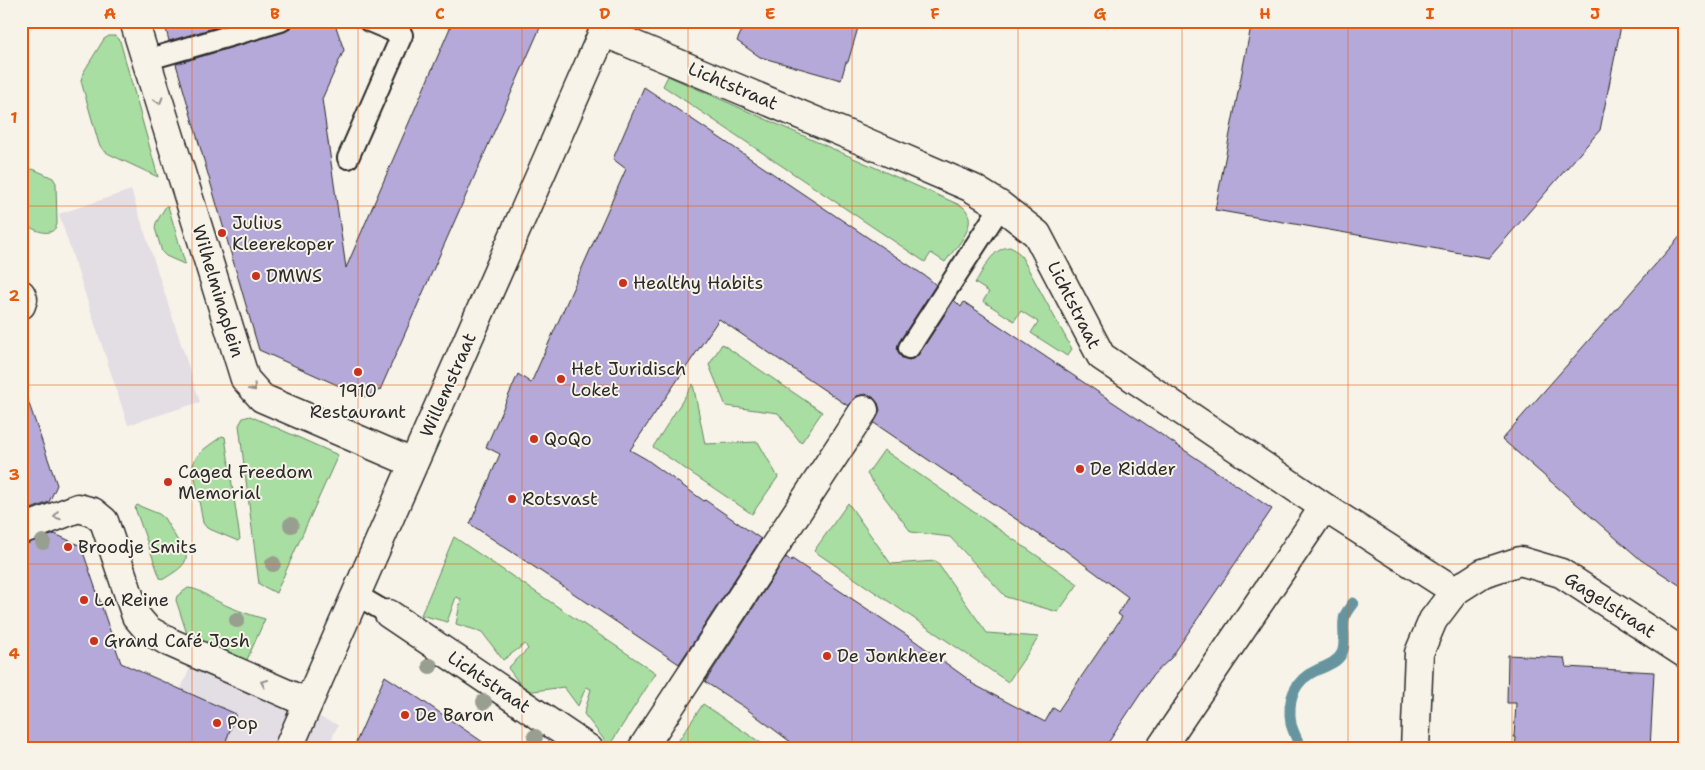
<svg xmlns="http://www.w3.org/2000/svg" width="1705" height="770" font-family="'Shantell Sans',sans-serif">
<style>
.built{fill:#e3dde4}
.green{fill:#a8dea1;stroke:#6a8466}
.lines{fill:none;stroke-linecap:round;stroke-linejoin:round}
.stream{stroke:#66959f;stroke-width:11}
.building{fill:#b5a9d9;stroke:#2b2b2b}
.lane-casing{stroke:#2b2b2b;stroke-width:24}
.street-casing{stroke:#2b2b2b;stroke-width:31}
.secondary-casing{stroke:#2b2b2b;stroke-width:31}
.lane{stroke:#f7f3e8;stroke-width:20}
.street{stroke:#f7f3e8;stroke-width:28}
.secondary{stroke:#f7f3e8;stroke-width:28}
.tree{fill:#989e90}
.oneway{stroke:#918f8a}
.grid{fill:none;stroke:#e8590c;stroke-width:1;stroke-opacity:0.55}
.poi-dot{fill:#c8321e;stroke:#f7f3e8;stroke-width:2}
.labels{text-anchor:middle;stroke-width:4;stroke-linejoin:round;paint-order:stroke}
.street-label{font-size:18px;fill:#2b2b2b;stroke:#f7f3e8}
.poi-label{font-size:18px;fill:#2b2b2b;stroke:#f7f3e8;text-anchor:start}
.neatline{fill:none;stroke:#e8590c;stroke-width:2}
.grid-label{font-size:16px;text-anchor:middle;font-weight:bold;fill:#e8590c}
</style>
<rect width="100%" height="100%" fill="#f7f3e8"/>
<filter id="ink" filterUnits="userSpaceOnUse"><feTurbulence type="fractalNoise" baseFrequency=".02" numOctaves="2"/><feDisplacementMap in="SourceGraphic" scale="10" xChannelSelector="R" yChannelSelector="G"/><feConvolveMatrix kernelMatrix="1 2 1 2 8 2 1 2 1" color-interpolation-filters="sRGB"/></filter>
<g filter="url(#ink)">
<!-- built -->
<path class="built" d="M131 190 200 402 128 425 59 214Z
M192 663 338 725 327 749H155Z"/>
<!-- green -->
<path class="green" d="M109 36H115L120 41 158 177 109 154 103 150 99 144 81 81 83 73 104 39Z
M668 76 962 206C982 222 956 247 945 262L931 253 925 262 663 86Z
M33 169 53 178 56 183 57 224C52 241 32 228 21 223 21 213 19 186 21 179 23 173 27 170 33 169Z
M166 206H168L185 263 184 264 166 256 162 252 155 228 156 223Z
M1010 247 1014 249 1020 254 1072 349 1067 356 1031 333 1038 322 1021 311 1014 321 983 301 989 292 975 283C984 269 992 248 1010 247Z
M722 344 822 412 801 443 778 413 726 406 709 365Z
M693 384 705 444 758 442 778 477 752 514 653 447Z
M250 416 338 455 276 593 259 584 239 425 243 418Z
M222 436 225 437 240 539 238 541 207 528 203 523 193 466C195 452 211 445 222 436Z
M884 450 1078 584 1058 612 1006 597 950 537 911 532 867 474Z
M848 503 891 564 936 561 987 633 1039 637 1008 682 814 551Z
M137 505 159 514 164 518 186 554C188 566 174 572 164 579L160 578 135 508Z
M454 537 656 673 609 746 584 714 591 689 586 687 578 706 564 687 526 692 508 668 528 649 525 644 503 660 482 632 456 624 461 599 456 597 447 622 421 615Z
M188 588C199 589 204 594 213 599 230 608 247 614 265 619L246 662 188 637 176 600 177 596Z
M703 704 770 749H673Z"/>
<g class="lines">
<!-- stream -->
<path class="stream" d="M1301 749C1298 741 1293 732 1291 724 1287 700 1294 680 1317 670 1326 666 1337 663 1342 653 1347 642 1341 627 1345 615 1347 611 1350 607 1353 603"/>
</g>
<!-- building -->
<path class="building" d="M164 21H237L169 41Z
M293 21H334L344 50 322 99 346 268 453 21H543L380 390 364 397 259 350 176 64 284 32 290 29Z
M746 21H860L848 62H846L841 80 760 57 737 41Z
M1252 21H1622L1600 130 1489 258 1215 210Z
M644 87 928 278 936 285 899 342 897 348 899 354 902 358 909 360 915 358 919 354 954 300 961 307 964 302 1272 509 1171 658 1153 675 1104 749H800L744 707 705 682 786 557 791 561 792 559 908 636 972 682 971 683 1045 722 1053 708 1058 711 1122 617 1118 614 1128 597 1062 548 1061 549 1032 530 874 423 880 410 878 403 873 397 865 394 857 396 848 406 719 319 630 450 646 459 704 501 705 500 761 539 679 664 470 524 500 454 486 447 518 374 531 383 626 169 613 159Z
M1684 232V588L1641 560 1502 439Z
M26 395 57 485 49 502 21 513V396Z
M55 534 81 546 121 663 236 714 223 749H21V545Z
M1508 655 1564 658 1566 667 1654 672 1650 749H1515L1516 737H1514L1516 703H1507Z
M385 676 411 693 493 749H353Z"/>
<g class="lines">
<!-- lane casing -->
<g class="lane-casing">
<path id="lane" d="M146 60 281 21
M348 158 402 35 369 21
M909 348 1001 206
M355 594 389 614"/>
</g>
<!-- street casing -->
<g class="street-casing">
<path id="street" d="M134 21 245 379 262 398 413 463
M603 32 863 141 972 188 1001 206 1037 234 1101 356 1324 507 1455 591
M21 294 23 299 21 305
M21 530 78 508 93 512 104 521 136 616 148 630 169 642 308 703
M389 614 589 749
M642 749 864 410
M1160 749 1324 507
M1415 749 1419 653 1433 620 1455 591 1483 573 1520 561 1561 573 1684 653"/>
</g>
<!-- secondary casing -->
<g class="secondary-casing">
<path id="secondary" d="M288 749 608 21"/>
</g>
<!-- lane -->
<use href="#lane" class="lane"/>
<!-- street -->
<use href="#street" class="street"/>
<!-- secondary -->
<use href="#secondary" class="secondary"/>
</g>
<!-- trees -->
<g class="tree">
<circle cx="291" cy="525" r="8"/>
<circle cx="43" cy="542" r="8"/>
<circle cx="273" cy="564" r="8"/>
<circle cx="237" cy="620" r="8"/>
<circle cx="430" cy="666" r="8"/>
<circle cx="484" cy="702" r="8"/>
<circle cx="535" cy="737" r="8"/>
</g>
<!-- one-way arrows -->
<defs><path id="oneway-chevron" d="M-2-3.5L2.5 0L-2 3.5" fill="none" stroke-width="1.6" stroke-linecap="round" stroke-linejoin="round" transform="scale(1.25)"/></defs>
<g class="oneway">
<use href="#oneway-chevron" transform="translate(159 101) rotate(73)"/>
<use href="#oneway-chevron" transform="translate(253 388) rotate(48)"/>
<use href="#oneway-chevron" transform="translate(57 516) rotate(159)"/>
<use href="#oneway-chevron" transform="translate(264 683) rotate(-156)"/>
</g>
</g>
<!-- grid -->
<path class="grid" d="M192 21V749M358 21V749M522 21V749M688 21V749M852 21V749M1018 21V749M1182 21V749M1348 21V749M1512 21V749M21 206H1684M21 385H1684M21 564H1684"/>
<!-- markers -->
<g class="poi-dot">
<circle cx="222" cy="233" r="5"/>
<circle cx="256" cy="276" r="5"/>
<circle cx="623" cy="283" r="5"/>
<circle cx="358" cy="372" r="5"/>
<circle cx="561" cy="379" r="5"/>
<circle cx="534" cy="439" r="5"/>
<circle cx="1080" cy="469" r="5"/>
<circle cx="168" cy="482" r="5"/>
<circle cx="512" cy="499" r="5"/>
<circle cx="68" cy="547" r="5"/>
<circle cx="84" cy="600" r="5"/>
<circle cx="94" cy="641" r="5"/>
<circle cx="827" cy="656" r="5"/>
<circle cx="405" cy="715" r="5"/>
<circle cx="217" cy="723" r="5"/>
</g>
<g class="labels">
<!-- street labels -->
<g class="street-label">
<text transform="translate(733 86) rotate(23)" y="6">Lichtstraat</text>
<text transform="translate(218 291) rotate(73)" y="6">Wilhelminaplein</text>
<text transform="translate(1074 305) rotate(63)" y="6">Lichtstraat</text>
<text transform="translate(448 385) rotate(-66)" y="6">Willemstraat</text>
<text transform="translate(1610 605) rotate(33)" y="6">Gagelstraat</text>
<text transform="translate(489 682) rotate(34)" y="6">Lichtstraat</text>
</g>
<!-- poi labels -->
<g class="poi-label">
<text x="232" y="229">Julius<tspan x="232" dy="21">Kleerekoper</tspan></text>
<text x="266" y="282">DMWS</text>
<text x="633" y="289">Healthy Habits</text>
<text x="571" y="375">Het Juridisch<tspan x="571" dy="21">Loket</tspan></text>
<text x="358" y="397" text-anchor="middle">1910<tspan x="358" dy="21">Restaurant</tspan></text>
<text x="544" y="445">QoQo</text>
<text x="1090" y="475">De Ridder</text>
<text x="178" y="478">Caged Freedom<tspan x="178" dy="21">Memorial</tspan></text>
<text x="522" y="505">Rotsvast</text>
<text x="78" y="553">Broodje Smits</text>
<text x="94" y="606">La Reine</text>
<text x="104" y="647">Grand Café Josh</text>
<text x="837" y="662">De Jonkheer</text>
<text x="415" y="721">De Baron</text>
<text x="227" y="729">Pop</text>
</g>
</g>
<!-- margin -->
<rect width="1705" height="770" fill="none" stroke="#f7f3e8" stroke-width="55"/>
<rect x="28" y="28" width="1650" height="714" class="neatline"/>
<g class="grid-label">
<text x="110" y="19">A</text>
<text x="275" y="19">B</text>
<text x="440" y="19">C</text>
<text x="605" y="19">D</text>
<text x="770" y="19">E</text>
<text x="935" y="19">F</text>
<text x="1100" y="19">G</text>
<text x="1265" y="19">H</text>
<text x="1430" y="19">I</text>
<text x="1595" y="19">J</text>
<text x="14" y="123">1</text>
<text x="14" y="301">2</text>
<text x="14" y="480">3</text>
<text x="14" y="659">4</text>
</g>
</svg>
